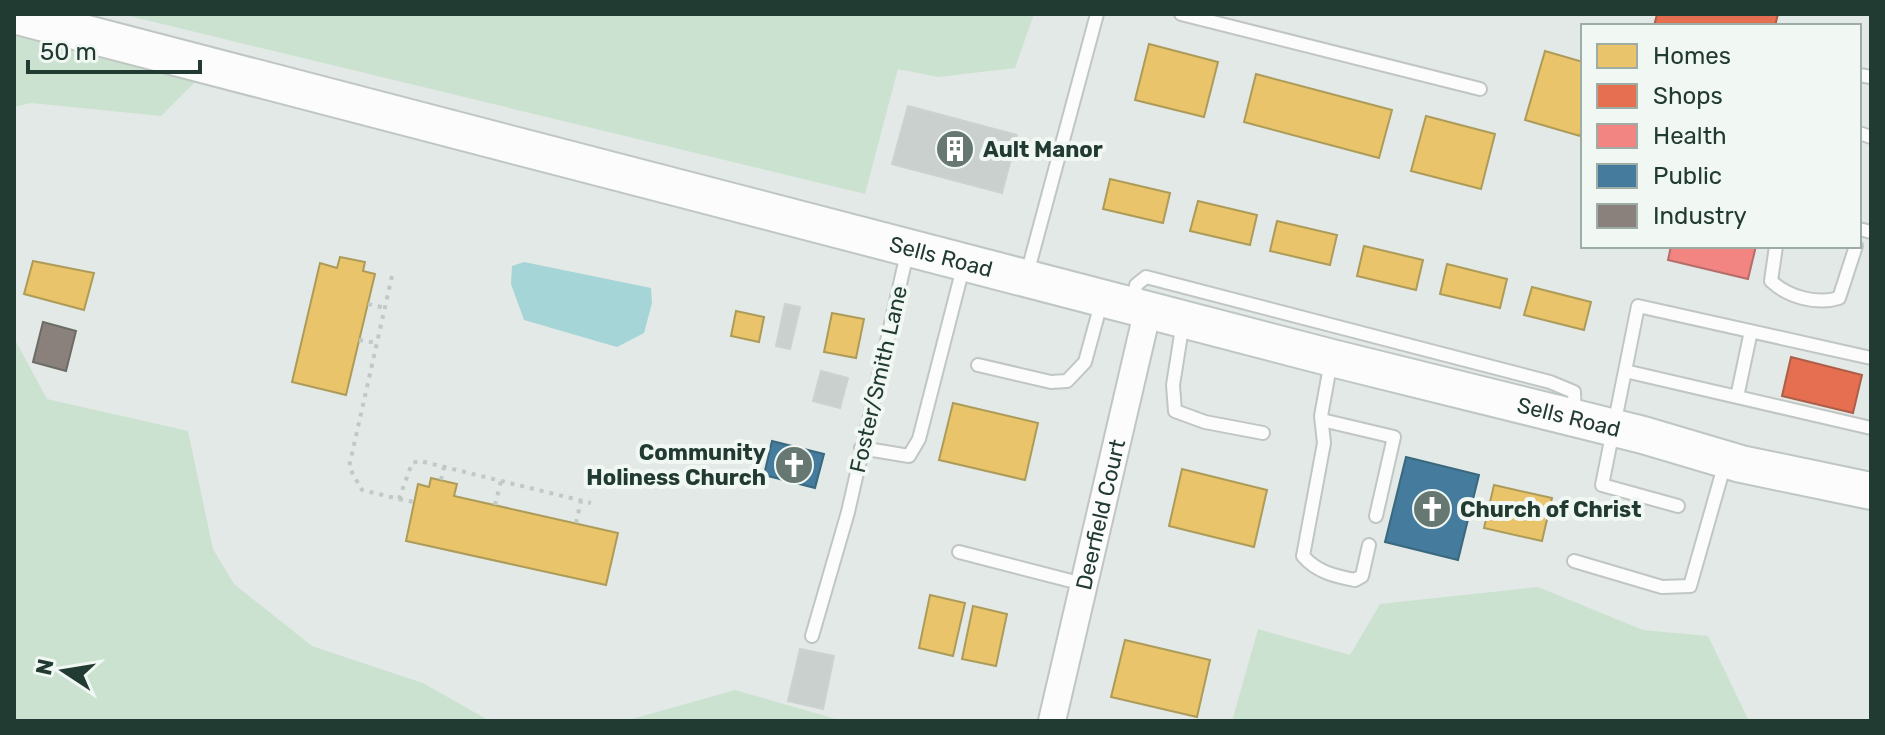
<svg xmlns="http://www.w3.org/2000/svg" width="1885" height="735" font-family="Rubik,sans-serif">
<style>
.green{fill:#cce2d1}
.water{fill:#a5d5d6}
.homes{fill:#e9c46a;stroke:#ad9b59;stroke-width:2}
.shops{fill:#e76f51;stroke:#ac5f48;stroke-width:2}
.health{fill:#f28482;stroke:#b46e6a;stroke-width:2}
.public{fill:#457b9d;stroke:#3a687d;stroke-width:2}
.industry{fill:#8a817c;stroke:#6b6c66;stroke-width:2}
.building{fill:#cad0cd;stroke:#ccd2cf;stroke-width:2}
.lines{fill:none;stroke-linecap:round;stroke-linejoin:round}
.lane-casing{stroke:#c0c6c3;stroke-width:16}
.street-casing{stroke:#c0c6c3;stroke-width:30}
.secondary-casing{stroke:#bfc7c3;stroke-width:40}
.path{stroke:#c0c9c4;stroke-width:4;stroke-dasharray:4 6;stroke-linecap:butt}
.lane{stroke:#fbfcfb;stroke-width:12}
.street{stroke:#fbfcfb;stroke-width:26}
.secondary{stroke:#fbfcfb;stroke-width:36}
.labels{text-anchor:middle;stroke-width:8;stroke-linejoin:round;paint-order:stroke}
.poi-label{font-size:22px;font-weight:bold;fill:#223b32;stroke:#f1f8f4;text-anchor:start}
.street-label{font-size:22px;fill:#223b32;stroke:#f1f8f4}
</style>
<rect width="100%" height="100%" fill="#e3e9e6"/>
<!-- green -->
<path class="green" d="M121 14H1034L1015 68 938 77 898 69 865 194Z
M14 35 198 79 161 116 31 103 14 107Z
M14 338 47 399 188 431 213 549 234 584 312 646 423 683 490 721H14Z
M1538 587 1643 630 1708 636 1749 721H1232L1258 629 1350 655 1380 604Z
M735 690 843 721H625Z"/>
<!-- water -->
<path class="water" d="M524 262 651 288 652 303 644 333 617 347 524 320 511 284 512 266Z"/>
<!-- homes -->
<path class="homes" d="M1149 44 1218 62 1204 117 1135 100Z
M1545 51 1583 62V125L1580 136 1525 120Z
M1256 74 1392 110 1379 158 1244 122Z
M1426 116 1495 134 1481 189 1411 171Z
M1110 179 1170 193 1163 223 1103 209Z
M1198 201 1257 215 1250 245 1190 231Z
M1277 221 1337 235 1330 265 1270 251Z
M1364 246 1423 260 1416 290 1357 276Z
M340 257 365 262 363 271 375 274 346 395 292 382 320 263 337 268Z
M33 261 94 273 84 310 24 294Z
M1447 264 1507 279 1500 308 1440 294Z
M1532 287 1591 302 1584 330 1524 315Z
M736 311 764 317 759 342 731 336Z
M832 313 864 319 856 358 824 352Z
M953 403 1038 423 1025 480 939 460Z
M1182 469 1267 490 1254 547 1169 526Z
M431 478 457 484 454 496 618 533 606 585 406 541 418 484 429 487Z
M1494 485 1552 498 1542 541 1484 528Z
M930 595 965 603 953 656 919 648Z
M973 606 1007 614 996 666 962 659Z
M1125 640 1210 660 1197 717 1111 697Z"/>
<!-- shops -->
<path class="shops" d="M1657 14H1778L1775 26H1654Z
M1791 357 1862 375 1853 413 1782 396Z"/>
<!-- health -->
<path class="health" d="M1671 246H1756L1748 279 1668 260Z"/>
<!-- public -->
<path class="public" d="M772 441 824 454 815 488 764 475Z
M1406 457 1479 475 1458 560 1385 542Z"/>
<!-- industry -->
<path class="industry" d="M43 322 76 331 66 371 33 362Z"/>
<!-- building -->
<path class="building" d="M908 106 1017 135 1002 193 892 164Z
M785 304 800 307 790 349 776 346Z
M821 371 848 378 840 408 813 401Z
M800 649 834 656 823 709 788 701Z"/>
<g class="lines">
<!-- lane casing -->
<g class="lane-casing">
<path id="lane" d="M1181 14 1480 89
M1859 75 1871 77
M1859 133 1871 137
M1859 229 1871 232
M1776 246 1771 281C1788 297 1817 305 1839 298L1856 246
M1027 274 1097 14
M1134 302 1136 285 1146 277 1550 382 1574 392 1575 415
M1183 322 1173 385 1175 411 1205 422 1263 433
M1871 358 1638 306 1625 371 1871 428
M1331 361 1321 416 1324 443 1303 556C1317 572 1334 576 1355 580L1362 576 1369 545
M978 365 1051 382 1067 381 1085 362 1102 300
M1625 371 1602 485 1678 506
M1737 397 1751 331
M1322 420 1394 437 1376 516
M861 448 909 456 919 439 964 264
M959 552 1083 584
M1574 561 1662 587 1690 586 1725 463
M812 636 848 512 908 249"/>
</g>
<!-- street casing -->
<g class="street-casing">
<g id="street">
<path id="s1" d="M1052 721 1148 309"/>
</g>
</g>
<!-- secondary casing -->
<g class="secondary-casing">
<g id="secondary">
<path id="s2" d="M14 15 1332 358 1643 435 1741 464 1871 491"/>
</g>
</g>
<!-- path -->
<path class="path" d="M392 276 349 467 362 490 399 499 412 463 420 461 591 503
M368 304 385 308
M359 340 377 343
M441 480 444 467
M399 499 414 502
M495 505 501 481
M576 523 581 501"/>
<!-- lane -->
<use href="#lane" class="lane"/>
<!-- street -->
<use href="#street" class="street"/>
<!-- secondary -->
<use href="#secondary" class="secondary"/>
</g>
<!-- icons -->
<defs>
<g id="building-disc" transform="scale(2)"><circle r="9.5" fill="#667871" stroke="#f1f8f4"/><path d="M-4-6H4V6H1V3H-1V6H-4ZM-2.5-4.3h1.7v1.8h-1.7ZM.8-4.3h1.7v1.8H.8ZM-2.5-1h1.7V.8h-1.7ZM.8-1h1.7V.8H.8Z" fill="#fff"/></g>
<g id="church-disc" transform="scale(2)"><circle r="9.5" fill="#667871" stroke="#f1f8f4"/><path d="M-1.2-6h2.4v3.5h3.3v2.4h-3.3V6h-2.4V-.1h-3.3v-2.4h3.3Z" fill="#fff"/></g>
</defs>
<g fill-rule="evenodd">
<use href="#building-disc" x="955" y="149"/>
<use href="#church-disc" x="794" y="465"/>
<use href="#church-disc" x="1432" y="509"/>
</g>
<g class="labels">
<!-- poi labels -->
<g class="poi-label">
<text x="983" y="157">Ault Manor</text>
<text x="766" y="460" text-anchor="end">Community<tspan x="766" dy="25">Holiness Church</tspan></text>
<text x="1460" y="517">Church of Christ</text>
</g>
<!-- street labels -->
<g class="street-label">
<text dy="8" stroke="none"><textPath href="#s2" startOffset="958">Sells Road</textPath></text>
<text transform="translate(878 379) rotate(-77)" y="8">Foster/Smith Lane</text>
<text dy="8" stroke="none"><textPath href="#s2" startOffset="1606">Sells Road</textPath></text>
<text dy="8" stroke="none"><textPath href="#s1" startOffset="212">Deerfield Court</textPath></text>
</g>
</g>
<!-- border -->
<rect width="1885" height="735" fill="none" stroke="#223b32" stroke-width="32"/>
<!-- legend -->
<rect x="1581" y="24" width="280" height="224" fill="#f1f8f4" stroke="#9eaca6" stroke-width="2"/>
<rect x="1597" y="44" width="40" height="24" fill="#e9c46a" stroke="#9eaca6" stroke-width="2"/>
<text x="1653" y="64" font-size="24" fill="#223b32">Homes</text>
<rect x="1597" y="84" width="40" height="24" fill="#e76f51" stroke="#9eaca6" stroke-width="2"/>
<text x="1653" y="104" font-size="24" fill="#223b32">Shops</text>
<rect x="1597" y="124" width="40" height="24" fill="#f28482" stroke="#9eaca6" stroke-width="2"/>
<text x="1653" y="144" font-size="24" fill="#223b32">Health</text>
<rect x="1597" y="164" width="40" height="24" fill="#457b9d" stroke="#9eaca6" stroke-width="2"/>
<text x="1653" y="184" font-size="24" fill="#223b32">Public</text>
<rect x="1597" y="204" width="40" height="24" fill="#8a817c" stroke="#9eaca6" stroke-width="2"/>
<text x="1653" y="224" font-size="24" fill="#223b32">Industry</text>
<!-- north arrow -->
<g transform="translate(64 671) rotate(282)" stroke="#f1f8f4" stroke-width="6" paint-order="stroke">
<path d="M0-6L14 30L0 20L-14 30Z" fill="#223b32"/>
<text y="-12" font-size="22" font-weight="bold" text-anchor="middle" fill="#223b32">N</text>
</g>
<!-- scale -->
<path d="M28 60v12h172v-12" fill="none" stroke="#223b32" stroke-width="4"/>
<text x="40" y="60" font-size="24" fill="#223b32" stroke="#f1f8f4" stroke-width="6" paint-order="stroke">50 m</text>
</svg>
